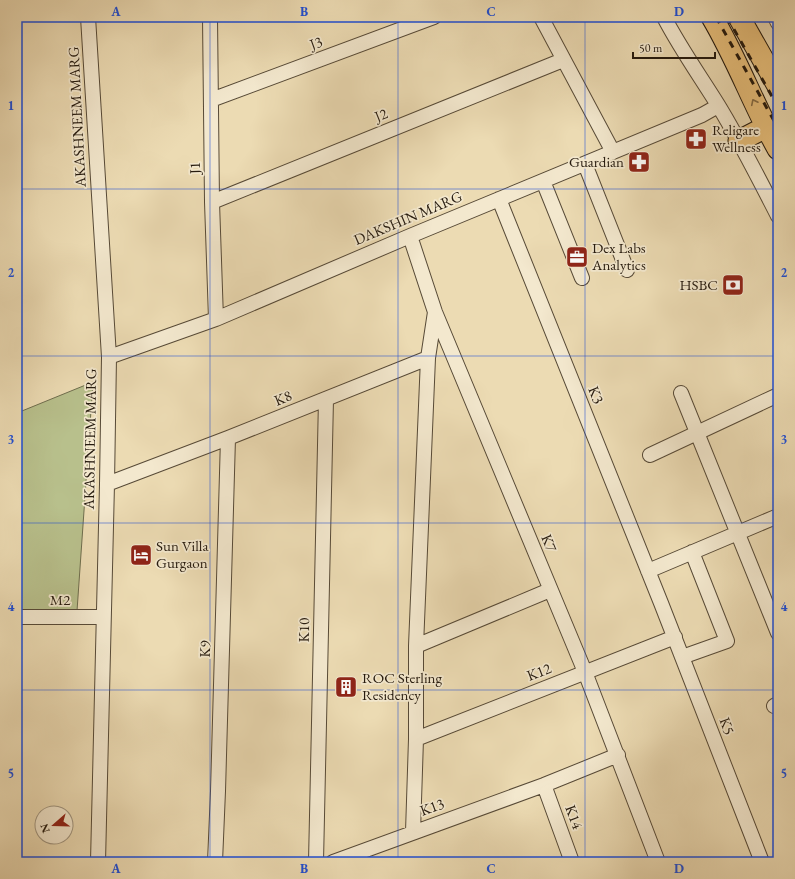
<svg xmlns="http://www.w3.org/2000/svg" width="795" height="879" font-family="'EB Garamond',serif">
<style>
.green{fill:#b8c08c;stroke:#6e6d4d}
.lines{fill:none;stroke-linecap:round;stroke-linejoin:round}
.minor-casing{stroke:#574a37;stroke-width:16}
.highway-casing{stroke:#251a0e;stroke-width:23}
.minor{stroke:#f3e8ce;stroke-width:14}
.highway{stroke:#e6be7a;stroke-width:21}
.rail{stroke:#251a0e;stroke-width:3;stroke-dasharray:7 7;stroke-linecap:butt}
.oneway{stroke:#866c44}
.grid{fill:none;stroke:#1d4ed8;stroke-width:1;stroke-opacity:0.55}
.labels{text-anchor:middle;stroke-width:3.5;stroke-linejoin:round;paint-order:stroke}
.street-label{font-size:15px;fill:#251a0e;stroke:#f3e8ce}
.poi-label{font-size:15px;fill:#251a0e;stroke:#f3e8ce;text-anchor:start}
.neatline{fill:none;stroke:#1d4ed8;stroke-width:1.5}
.grid-label{font-size:13px;text-anchor:middle;font-weight:bold;fill:#1d4ed8}
</style>
<rect width="100%" height="100%" fill="#ecdbb3"/>
<filter id="stains"><feTurbulence type="fractalNoise" baseFrequency=".005" numOctaves="4"/><feColorMatrix values="0 0 0 0 .2 0 0 0 0 .09 0 0 0 0 .02 0 0 0 .5 -.17"/></filter>
<radialGradient id="worn" r=".72"><stop offset=".6" stop-color="#630" stop-opacity="0"/><stop offset="1" stop-color="#630" stop-opacity=".3"/></radialGradient>
<!-- green -->
<path class="green" d="M93 382 77 611 17 614V413Z"/>
<g class="lines">
<!-- minor casing -->
<g class="minor-casing">
<path id="minor" d="M88 17 109 357 107 484 98 862
M210 17 212 202 216 319
M541 17 613 152
M664 17C680 48 700 76 718 105 740 141 759 179 778 216
M775 17 778 23
M211 100 434 17
M585 164 627 270
M543 181 582 278
M499 199 661 603 762 862
M212 202 563 60
M410 236 435 312 585 672 658 862
M109 357 216 319 410 236 702 115 718 106
M681 393 778 633
M650 455 778 395
M107 484 228 438 428 358 435 312
M648 571 778 516
M17 617H103
M416 646 550 590
M682 657 727 641 692 552
M774 706 778 704
M416 739 675 637
M544 785 572 862
M413 832 416 739V646L428 358
M215 862 218 791 228 438
M316 862 326 399
M333 862 544 785 618 755"/>
</g>
<!-- highway casing -->
<g class="highway-casing">
<path id="highway" d="M712 17C737 59 754 106 778 149
M739 17 778 86
M739 141 766 127"/>
</g>
<!-- minor -->
<use href="#minor" class="minor"/>
<!-- highway -->
<use href="#highway" class="highway"/>
<!-- rail -->
<path class="rail" d="M716 17 778 128
M727 17 778 107"/>
</g>
<!-- one-way arrows -->
<defs><path id="oneway-chevron" d="M-2-3.5L2.5 0L-2 3.5" fill="none" stroke-width="1.6" stroke-linecap="round" stroke-linejoin="round"/></defs>
<use class="oneway" href="#oneway-chevron" transform="translate(754 102) rotate(-116)"/>
<!-- grid -->
<path class="grid" d="M210 17V862M398 17V862M585 17V862M17 189H778M17 356H778M17 523H778M17 690H778"/>
<!-- icons -->
<defs>
<g id="pharmacy-square" transform="scale(1.15)"><rect x="-9" y="-9" width="18" height="18" rx="4" fill="#8f2418" stroke="#f3e8ce"/><path d="M-2-6h4v4h4v4h-4v4h-4v-4h-4v-4h4Z" fill="#fff"/></g>
<g id="office-square" transform="scale(1.15)"><rect x="-9" y="-9" width="18" height="18" rx="4" fill="#8f2418" stroke="#f3e8ce"/><path d="M-6-3h4V-5.5h4V-3h4V5H-6ZM-1-4.5V-3h2v-1.5ZM-6 0V1H6V0Z" fill="#fff"/></g>
<g id="bank-square" transform="scale(1.15)"><rect x="-9" y="-9" width="18" height="18" rx="4" fill="#8f2418" stroke="#f3e8ce"/><path d="M-6-4H6V4H-6ZM0-2.3a2.3 2.3 0 1 0 0 4.6a2.3 2.3 0 1 0 0-4.6Z" fill="#fff"/></g>
<g id="hotel-square" transform="scale(1.15)"><rect x="-9" y="-9" width="18" height="18" rx="4" fill="#8f2418" stroke="#f3e8ce"/><path d="M-6-4.5h1.5V1H6V5H4.5V3h-9V5H-6ZM-4 0a1.8 1.8 0 1 1 3.6 0ZM.5 0V-2.5h3Q6-2.5 6 0Z" fill="#fff"/></g>
<g id="building-square" transform="scale(1.15)"><rect x="-9" y="-9" width="18" height="18" rx="4" fill="#8f2418" stroke="#f3e8ce"/><path d="M-4-6H4V6H1V3H-1V6H-4ZM-2.5-4.3h1.7v1.8h-1.7ZM.8-4.3h1.7v1.8H.8ZM-2.5-1h1.7V.8h-1.7ZM.8-1h1.7V.8H.8Z" fill="#fff"/></g>
</defs>
<g fill-rule="evenodd">
<use href="#pharmacy-square" x="696" y="139"/>
<use href="#pharmacy-square" x="639" y="162"/>
<use href="#office-square" x="577" y="257"/>
<use href="#bank-square" x="733" y="285"/>
<use href="#hotel-square" x="141" y="555"/>
<use href="#building-square" x="346" y="687"/>
</g>
<g class="labels">
<!-- street labels -->
<g class="street-label">
<text transform="translate(316 43) rotate(-20)" y="5">J3</text>
<text transform="translate(381 115) rotate(-22)" y="5">J2</text>
<text transform="translate(77 117) rotate(-93)" y="5">AKASHNEEM MARG</text>
<text transform="translate(195 168) rotate(-91)" y="5">J1</text>
<text transform="translate(408 218) rotate(-23)" y="5">DAKSHIN MARG</text>
<text transform="translate(596 395) rotate(68)" y="5">K3</text>
<text transform="translate(283 398) rotate(-22)" y="5">K8</text>
<text transform="translate(90 439) rotate(-89)" y="5">AKASHNEEM MARG</text>
<text transform="translate(549 543) rotate(67)" y="5">K7</text>
<text x="60" y="605">M2</text>
<text transform="translate(304 630) rotate(-89)" y="5">K10</text>
<text transform="translate(205 649) rotate(-88)" y="5">K9</text>
<text transform="translate(539 672) rotate(-21)" y="5">K12</text>
<text transform="translate(727 726) rotate(69)" y="5">K5</text>
<text transform="translate(432 807) rotate(-20)" y="5">K13</text>
<text transform="translate(574 817) rotate(70)" y="5">K14</text>
</g>
<!-- poi labels -->
<g class="poi-label">
<text x="712" y="135">Religare<tspan x="712" dy="17">Wellness</tspan></text>
<text x="624" y="167" text-anchor="end">Guardian</text>
<text x="592" y="253">Dex Labs<tspan x="592" dy="17">Analytics</tspan></text>
<text x="718" y="290" text-anchor="end">HSBC</text>
<text x="156" y="551">Sun Villa<tspan x="156" dy="17">Gurgaon</tspan></text>
<text x="362" y="683">ROC Sterling<tspan x="362" dy="17">Residency</tspan></text>
</g>
</g>
<!-- margin -->
<rect width="795" height="879" fill="none" stroke="#ecdbb3" stroke-width="44"/>
<!-- north arrow -->
<g transform="translate(54 825) rotate(250)"><circle r="19" fill="#f3e8ce" stroke="#a19681"/>
<path d="M0-3L7 15L0 10L-7 15Z" fill="#8f2418"/>
<text y="-6" font-size="11" font-weight="bold" text-anchor="middle" fill="#251a0e">N</text>
</g>
<!-- scale -->
<path d="M633 52v6h82v-6" fill="none" stroke="#251a0e" stroke-width="2"/>
<text x="639" y="52" font-size="12" fill="#251a0e" stroke="#f3e8ce" stroke-width="3" paint-order="stroke">50 m</text>
<rect x="22" y="22" width="751" height="835" class="neatline"/>
<g class="grid-label">
<text x="116" y="16">A</text>
<text x="304" y="16">B</text>
<text x="491" y="16">C</text>
<text x="679" y="16">D</text>
<text x="11" y="110">1</text>
<text x="784" y="110">1</text>
<text x="11" y="277">2</text>
<text x="784" y="277">2</text>
<text x="11" y="444">3</text>
<text x="784" y="444">3</text>
<text x="11" y="611">4</text>
<text x="784" y="611">4</text>
<text x="11" y="778">5</text>
<text x="784" y="778">5</text>
<text x="116" y="873">A</text>
<text x="304" y="873">B</text>
<text x="491" y="873">C</text>
<text x="679" y="873">D</text>
</g>
<rect width="100%" height="100%" filter="url(#stains)"/>
<rect width="100%" height="100%" fill="url(#worn)"/>
</svg>
